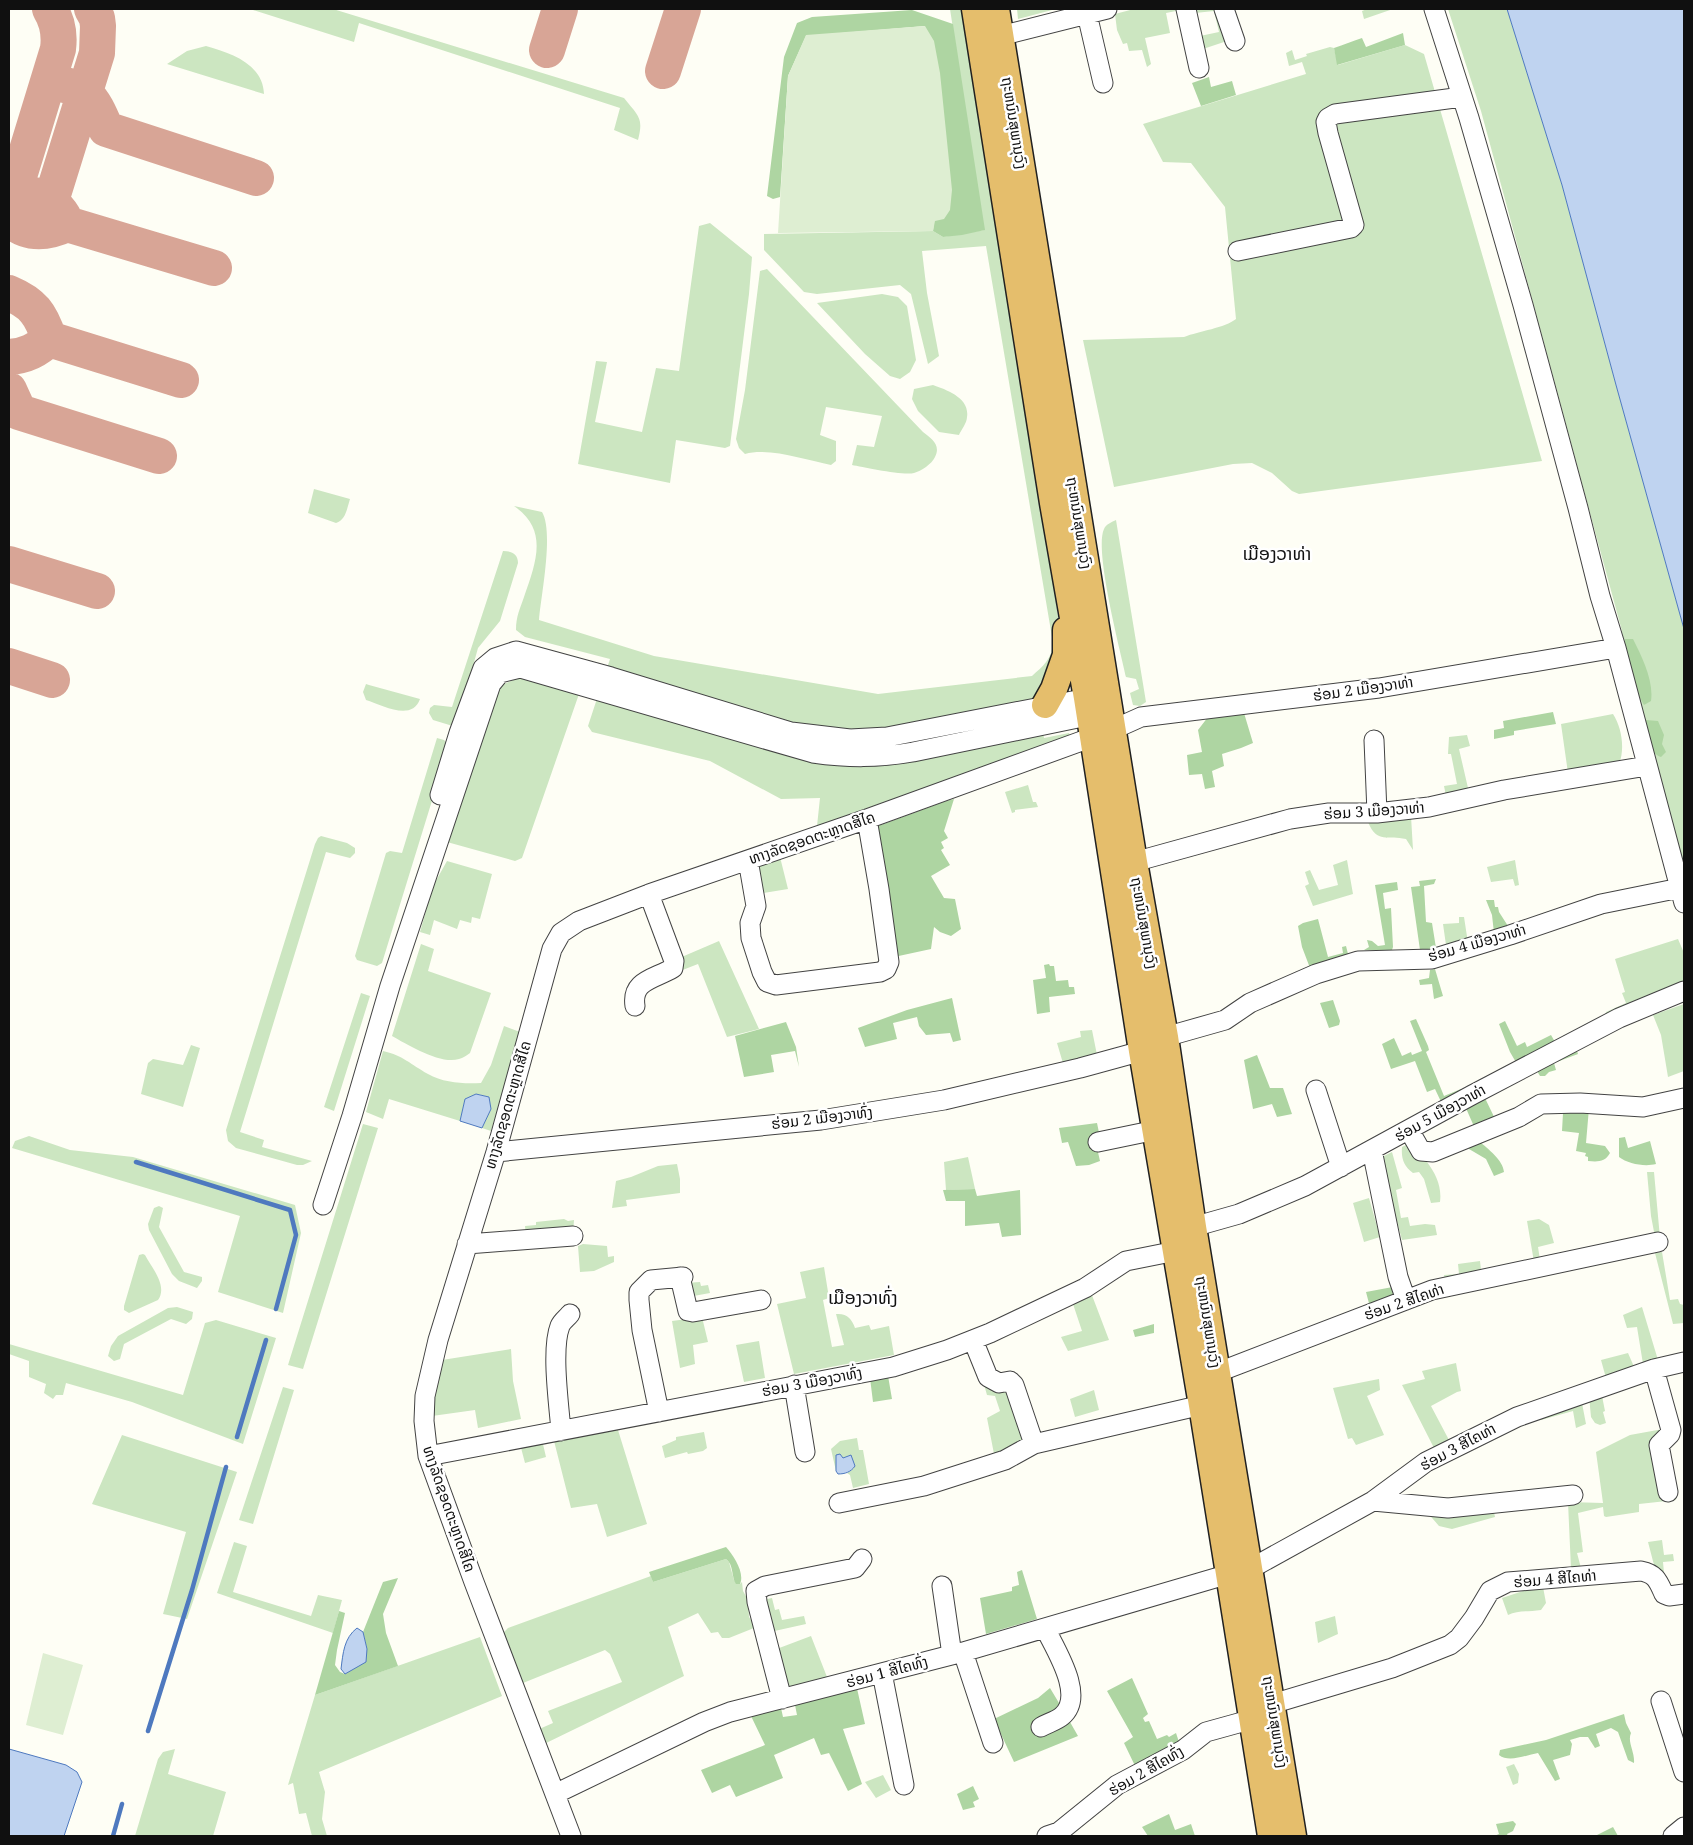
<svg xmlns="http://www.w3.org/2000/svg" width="1693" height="1845" font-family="'Noto Serif','Noto Sans Lao',serif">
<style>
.green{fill:#cce6c1}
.forest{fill:#aed5a2}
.pitch{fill:#deeed2}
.water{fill:#bfd3f0;stroke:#4e79bf}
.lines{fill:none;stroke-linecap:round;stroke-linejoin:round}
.stream{stroke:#4e79bf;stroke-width:4.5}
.taxiway{stroke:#d8a596;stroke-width:36}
.minor-casing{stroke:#434343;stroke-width:21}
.highway-casing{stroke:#212121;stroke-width:29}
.minor{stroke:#fff;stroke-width:19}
.highway{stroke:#e5be6c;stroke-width:26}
.labels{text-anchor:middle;stroke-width:5;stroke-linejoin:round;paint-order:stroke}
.street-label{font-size:15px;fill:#101010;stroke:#fff}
.quarter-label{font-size:18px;fill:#101010;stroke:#fff}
</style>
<rect width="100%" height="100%" fill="#fefef5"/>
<!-- green -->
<path class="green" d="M250 9H333L624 98C638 116 644 117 638 140L614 130 620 108 359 23 354 42Z
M950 9H962L1050 558 1060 631 1037 699 1044 738 1069 733 1071 738 1022 753 817 826 820 798 781 799 710 761 592 732 588 726 610 659 525 637 516 630C516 616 520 609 524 597 536 562 549 530 514 506L542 512C554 532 541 595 539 620L654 656 878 694 1032 676C1043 666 1052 659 1053 643L986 246 922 251 927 293 939 356 928 364 911 294 900 285 817 294 804 292 764 250V234L933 231 943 237 984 230Z
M1017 9H1056L1018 19Z
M1134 9H1180L1181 10 1166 13 1170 33 1145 38 1151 64 1147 67 1142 50 1129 51 1127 43 1123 44 1117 30 1115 14Z
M1194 9H1218L1230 40 1203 49 1200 36 1219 32 1214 11 1195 13Z
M1367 9H1393L1364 19 1362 11Z
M1448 9H1507L1562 185 1616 385 1684 629V875L1624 656 1622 631 1481 111Z
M1405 45 1424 54 1542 461 1299 494 1292 491 1272 473 1252 463 1233 464 1114 487 1083 340 1184 337C1199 331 1225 328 1236 319L1225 207 1191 163 1163 162 1143 124 1306 74 1302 62 1289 66 1286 53 1292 50 1295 60 1307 56 1306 54 1330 47 1334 48 1338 65Z
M206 46C231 53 263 64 264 94L167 64 187 51Z
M710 223 752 257 749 294 730 446 725 448 676 440 670 483 578 464 596 361 607 362 595 422 642 432 656 368 679 371 699 226Z
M767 269 923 432C932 439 941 445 935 457 932 464 921 471 914 473 904 476 863 467 852 465L857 445 874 447 882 416 826 407 820 435 836 441V461L831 465C806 460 769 447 745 454L739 448 736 439 745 390 760 271Z
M882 294 898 297 907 306 916 360 910 372 900 379 890 376 865 354 817 303Z
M933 385C947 390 970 398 967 417 967 423 961 430 959 435L939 432 918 411 912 399 914 389Z
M314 489 350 499C347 508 346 520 336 523L308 513Z
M1116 520 1146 702 1140 706 1133 705 1130 693 1139 689 1136 679 1126 677C1120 649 1094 550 1104 529 1106 524 1112 522 1116 520Z
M503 551C512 551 518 554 518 563L500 621 478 648 456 727 433 720 429 713 430 708 434 705 452 707Z
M518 678 530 679 579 694 522 858 515 861 447 842 496 693 504 684Z
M366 684 369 685 420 699C412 722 382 705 366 700L363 692Z
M1613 714C1622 728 1625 749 1619 764L1568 773 1561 724Z
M1467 735 1470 746 1459 749 1468 788 1462 793 1446 796 1444 786 1457 784 1451 754H1448L1449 737Z
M437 738 444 740 447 743V752L382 963 377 966 357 960 355 956 386 853 390 851 402 853Z
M1028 785 1033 802H1036L1038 807 1015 810V812L1012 813 1005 792Z
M1411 816 1413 850 1406 839C1388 835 1377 844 1368 822Z
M321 836 347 843 355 848V853L350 858 326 852 240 1132 264 1140 262 1147 312 1161 303 1165H297L236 1148 228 1141 226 1130 315 844 318 838Z
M780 857 788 889 751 895 748 867Z
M1347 860 1353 894 1313 906 1305 886 1309 884 1305 872 1310 870 1319 890 1338 885 1333 865Z
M1515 860 1519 885 1515 886 1513 879 1491 882 1487 867Z
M447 861 492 874 480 919 472 917 471 923 460 920 457 929 434 920 430 935 420 932 433 886Z
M1459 917H1464L1468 943 1446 945 1443 924 1459 923Z
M1678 939 1684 953V982L1631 1010 1605 1017 1606 1012 1626 1003 1622 993 1625 992 1615 959Z
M719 941 759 1029 727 1037 698 964 680 971 677 959Z
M421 944 434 949 428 971 491 993 470 1053C467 1055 463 1058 459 1059 441 1065 408 1045 392 1036Z
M361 993 370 996 334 1111 324 1107Z
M1684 1004V1071L1668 1077 1661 1035 1653 1015Z
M504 1026 520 1032 491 1131 482 1128 491 1109 489 1097 477 1094 465 1099 460 1121 389 1099 383 1119 366 1112 383 1051C404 1056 410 1064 428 1074 444 1083 464 1084 481 1083L491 1065Z
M1092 1030 1097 1055 1065 1070 1057 1043 1081 1037 1080 1031Z
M191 1045 200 1048 183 1107 141 1094 148 1063 153 1059 183 1065Z
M363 1124 378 1128 303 1369 288 1365Z
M29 1136 70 1150 133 1157 295 1205 301 1233 283 1313 218 1292 240 1216 12 1148 15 1141Z
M1410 1143C1414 1151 1417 1161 1427 1162 1436 1174 1442 1187 1440 1202L1431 1203 1424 1179 1419 1172 1413 1173C1404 1166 1401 1159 1402 1147Z
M1392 1152 1402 1188 1396 1190 1401 1218 1408 1217 1410 1226 1425 1224 1435 1225 1437 1235 1402 1240 1380 1158Z
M968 1157 975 1189 946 1190 944 1162Z
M677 1164 680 1179V1193L626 1200 627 1206 612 1208 616 1181 631 1177 658 1166Z
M1647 1172H1654L1660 1238 1655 1237 1651 1216Z
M1369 1198 1380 1237 1364 1242 1353 1203Z
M159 1206 163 1208 159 1227 184 1272 202 1277V1281L197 1288 179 1281 172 1274 149 1230 148 1224 154 1208Z
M564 1219 568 1221 574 1220 573 1233 526 1236 525 1226 536 1225V1222Z
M1539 1219 1549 1225 1554 1243 1538 1247 1540 1260 1534 1262 1527 1221Z
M583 1244 607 1246 608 1257 614 1256V1262L594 1271 580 1272 578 1246Z
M1662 1252 1670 1300 1678 1299 1680 1304 1684 1305V1323L1673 1324 1655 1253Z
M143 1254 145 1255C152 1268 168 1286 158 1300L129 1313 124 1310V1306L139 1255Z
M1480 1261 1481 1270 1500 1268 1445 1282 1444 1275 1459 1274 1458 1264Z
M824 1267 829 1298 823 1300 832 1347 844 1345 836 1314C847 1313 852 1319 855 1328L869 1325 871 1330 889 1326 894 1355 794 1374 777 1304 806 1298 800 1272Z
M700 1282 701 1286 708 1285 710 1293 688 1297 685 1283Z
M1090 1290 1109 1340 1068 1351 1061 1337 1082 1331 1071 1298Z
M177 1307 193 1312 192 1319 186 1324 171 1319 124 1344 120 1359 114 1361 108 1356 111 1346 118 1336 168 1308Z
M1642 1307 1658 1360 1643 1364 1637 1327 1627 1328 1623 1315Z
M702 1317 708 1342 693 1345 695 1364 680 1368 672 1321Z
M216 1320 276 1338 243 1444 132 1402 66 1383 63 1395H56L53 1399 44 1393 46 1384 29 1377V1361L9 1354V1344L183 1395 205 1323Z
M759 1341 765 1378 744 1382 736 1345Z
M511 1349 513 1381 521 1419 478 1428 475 1410 432 1416 434 1394 442 1360Z
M1628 1353 1635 1369 1606 1378 1601 1360Z
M1456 1363 1461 1391 1457 1392 1431 1406 1449 1440 1434 1448 1402 1385 1425 1379 1422 1371Z
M1379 1379 1380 1390 1367 1396 1384 1435 1356 1445 1352 1438 1348 1439 1333 1388Z
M983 1381 1011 1389 1026 1440 995 1459 987 1418 1000 1411 995 1396 987 1395Z
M283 1387 294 1390 253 1524 239 1520Z
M1094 1390 1099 1410 1075 1417 1070 1399Z
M1601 1391 1605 1411 1603 1412 1606 1423 1600 1425 1595 1423 1591 1417 1589 1396Z
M1581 1398 1586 1424 1576 1428 1573 1411 1541 1420 1538 1414Z
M1663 1429 1662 1446 1676 1500 1639 1504V1512L1606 1517 1604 1516 1603 1507 1578 1513 1583 1552 1577 1553 1581 1568 1571 1569 1568 1502 1603 1503 1596 1452 1630 1435Z
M618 1430 647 1524 607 1537 597 1504 571 1508 553 1437Z
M704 1432 707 1448 703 1451 688 1454 687 1452 665 1458 662 1446 676 1440V1437Z
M122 1435 237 1472 187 1619 163 1614 186 1532 92 1504Z
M857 1438 859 1450H863L869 1484 853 1488 850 1475 847 1473 852 1470 842 1458 836 1455V1471L831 1449 840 1441Z
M542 1440 546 1457 525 1463 520 1444Z
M1493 1508 1495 1517 1452 1529 1439 1526 1426 1511Z
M1662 1540 1664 1555 1673 1554 1674 1561 1663 1562 1664 1573 1654 1565 1648 1542Z
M234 1542 247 1546 233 1592 311 1616 318 1595 342 1600 333 1633 217 1593Z
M726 1559 729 1562 734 1580 740 1584 742 1582 743 1591 748 1600 749 1617 753 1623 754 1628 729 1638H722L718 1632 711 1633 698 1613 668 1627 684 1676 542 1745 537 1730 553 1723 548 1711 622 1682 610 1654 605 1650 523 1683 502 1634 508 1628 651 1576 653 1582Z
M1543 1587 1546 1603 1541 1610C1529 1612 1518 1610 1508 1615L1502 1598 1532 1588Z
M772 1598 775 1610 779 1609 782 1620 804 1616 806 1624 770 1632 762 1600Z
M1335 1616 1338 1634 1318 1643 1315 1622Z
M811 1636 827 1677 784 1691 774 1650Z
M480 1637 502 1696 319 1772 325 1792 322 1819 327 1836H312L306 1813 299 1814 293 1783 288 1785 315 1695Z
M175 1749 168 1774 226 1792 213 1836H135L158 1759 163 1752Z
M1514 1764 1519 1774 1518 1783 1513 1785 1506 1767Z
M883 1775 891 1790 876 1798 865 1782Z"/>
<!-- forest -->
<path class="forest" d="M912 10 953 24 985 230 962 235 943 237 933 231 934 221 925 26 806 36 788 76 780 197 773 199 767 196 784 57 797 23 812 17Z
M1403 33 1405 45 1337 65 1334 48C1344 45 1352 41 1362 38L1366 47Z
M1209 77 1211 87 1232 81 1236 95 1201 106 1192 83Z
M1625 639H1633C1642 657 1654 681 1651 701L1644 705 1636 691 1624 656Z
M1553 712 1556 724 1514 731V735L1494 739V730L1504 728 1503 721Z
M1244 713 1253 743 1241 748 1222 754 1224 766 1212 771 1215 787 1205 789 1202 774 1189 775 1187 755 1202 752 1198 730 1208 717Z
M1646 720 1658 721 1664 735 1662 744 1666 752 1661 757C1648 753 1645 732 1646 720Z
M954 799 944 831 948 838 941 842 944 848 941 850 950 865 931 876 944 898 955 899 961 929 951 936 940 932 934 927 931 949 894 957 870 829 946 801Z
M1436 879 1434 884 1424 886 1426 922 1432 923 1436 948 1420 950 1411 887 1420 886 1419 881Z
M1397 882 1398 890 1383 893 1385 909 1391 908 1393 947 1392 950H1364L1369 947 1367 940 1372 941 1378 946 1385 945 1375 885Z
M1486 900H1494L1495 907H1498L1499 912 1508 926 1494 933 1492 915Z
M1318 919 1328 957 1343 953 1342 947 1346 946 1348 954 1310 968 1302 947 1298 926 1303 923Z
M1049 964 1050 966H1054L1056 981 1068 980 1069 987H1074L1075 994 1049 997 1050 1012 1037 1014 1033 980 1046 978 1044 965Z
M1435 969 1443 996 1434 999 1432 984 1420 985 1419 980 1429 978 1430 970Z
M952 998 961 1040 953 1042 950 1033 926 1035 919 1026 917 1017 893 1023 897 1039 865 1047 858 1028 907 1010Z
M1333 1000 1340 1021 1339 1025 1329 1028 1320 1003Z
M1416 1019 1428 1046 1429 1050 1426 1052 1444 1096 1461 1089 1463 1094 1443 1106 1435 1089 1427 1092 1415 1061 1391 1069 1382 1044 1394 1038 1402 1056 1411 1052 1412 1055 1422 1051 1410 1021Z
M1505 1021 1517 1046 1525 1042 1527 1047 1551 1035 1555 1042 1517 1064 1510 1052 1499 1024Z
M786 1022 796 1047 799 1067 795 1051 771 1055 774 1072 744 1077 735 1036Z
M1575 1045 1578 1054 1554 1063 1556 1070 1549 1072 1545 1076H1540L1537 1071Z
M1257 1055 1270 1088H1283L1292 1114 1277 1117 1272 1104 1253 1109 1244 1060Z
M1484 1096 1497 1123 1476 1131 1465 1106Z
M1589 1108 1586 1143 1605 1146 1610 1153C1605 1162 1598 1162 1588 1161V1157L1585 1156 1586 1153 1576 1151 1579 1133 1562 1131 1563 1113H1527Z
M1097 1123 1102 1147 1097 1148 1100 1161 1089 1165 1076 1166 1068 1142 1062 1143 1059 1128Z
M1625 1137 1628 1148 1650 1141 1656 1164C1645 1167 1628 1164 1619 1157V1138Z
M1479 1141C1488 1149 1503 1160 1504 1172L1494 1176 1486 1159 1469 1149 1467 1144Z
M975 1189 977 1196 1020 1190 1021 1235 1002 1237 999 1223 965 1226V1201H946L943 1190Z
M1398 1286 1402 1298 1371 1311 1366 1292Z
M1154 1324V1333L1135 1337 1133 1330Z
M887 1370 892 1399 873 1402 870 1378Z
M726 1547C734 1556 745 1573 740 1584H736C731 1576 734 1565 726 1559L653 1582 649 1572Z
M1022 1570 1037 1619 986 1634 980 1598 1012 1591V1587L1019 1585 1017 1572Z
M398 1578 383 1614 386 1633 398 1666 315 1695 339 1611 345 1613 337 1650 335 1665 340 1672 345 1674 367 1649 363 1632 383 1582Z
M1132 1678 1148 1714 1143 1718 1145 1722 1149 1721 1157 1739 1167 1735 1169 1737 1176 1733 1181 1748 1137 1770 1124 1743 1133 1737 1107 1691Z
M856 1684 865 1724 843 1729 862 1784 848 1791 829 1753 821 1755 814 1738 774 1755 783 1778 736 1797 730 1785 712 1793 701 1770 765 1745 751 1716 781 1708 783 1717 797 1715 794 1700Z
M1050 1688 1062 1708 1042 1733 1070 1722 1078 1736 1014 1762 994 1719 1038 1698Z
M1624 1714 1626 1723 1631 1733C1627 1742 1635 1752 1634 1763L1628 1760 1618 1732 1611 1728 1596 1734 1600 1746 1595 1748 1588 1737H1580L1570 1740 1572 1744 1570 1755 1553 1760 1560 1779 1555 1781 1538 1753C1526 1755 1509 1763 1499 1755L1500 1750 1546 1740Z
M973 1786 979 1799 973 1802 975 1807 963 1810 957 1794Z
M1169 1814 1175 1830 1191 1824 1195 1836H1148L1142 1827Z
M1513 1821 1516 1824 1513 1831 1507 1834 1508 1836H1494L1499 1834 1496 1824Z
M1613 1827 1618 1836H1596L1597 1835Z"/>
<!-- pitch -->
<path class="pitch" d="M925 26 934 41 940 73 952 190 950 210 944 219 935 221 933 231 778 233 788 76 806 35Z
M43 1653 83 1665 63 1735 26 1725Z"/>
<!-- water -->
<path class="water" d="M1507 9H1684V629L1616 385 1562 185Z
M476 1094 489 1097 491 1109 482 1128 460 1121 465 1099Z
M840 1454 843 1458 851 1455 855 1466C851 1472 845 1474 838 1474L836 1471V1455Z
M357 1628 363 1632 367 1649 366 1662 345 1674 341 1669C343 1653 344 1638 357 1628Z
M9 1749 66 1765 77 1772 82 1782 64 1836H9Z"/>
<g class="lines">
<!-- stream -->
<path class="stream" d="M136 1162 290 1210 296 1235 276 1309
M237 1437 266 1340
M148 1731 192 1590 226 1467
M113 1836 122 1804"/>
<!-- taxiway -->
<path class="taxiway" d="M547 50 560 9
M663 71 683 9
M48 83C86 85 92 96 106 129L256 178
M13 195C37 191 58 201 67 224L214 268
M51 201 97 53 98 26 97 18 92 9
M9 209 58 49C60 34 58 22 50 9
M9 219C27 235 46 234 67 224
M9 293C33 303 41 314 49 339L181 380
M9 357C26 356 37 350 49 339
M9 390 19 412 159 456
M9 564 97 591
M9 666 52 680"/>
<!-- minor casing -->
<g class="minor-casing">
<path id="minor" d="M1186 9 1199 68
M1224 9 1235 41
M1434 9 1469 118 1523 305 1578 508 1600 596 1616 648 1684 903
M1087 14 1103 83
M1000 36 1107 9
M1238 251 1351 228 1354 225 1328 133 1326 122 1328 118 1335 114 1462 97
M1374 740 1377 813
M440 795 459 733 483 668 495 658 516 651 611 677 791 732 850 739 887 737 1098 696
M748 860 756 906 750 923 751 938 762 972 767 982 776 985 880 972 886 969 889 962 879 889 867 819
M1134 862 1290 819 1329 813H1377L1429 807 1504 790 1647 766
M635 1006C631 980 655 979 673 968L674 961 649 894
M1165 1037 1225 1020 1250 1003 1316 974 1358 961 1432 959 1510 935 1601 904 1680 888
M1316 1090 1341 1167
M1409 1130 1421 1151 1433 1152 1519 1117 1541 1104 1580 1103 1643 1107 1684 1098
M1098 1142 1156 1130
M1372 1150 1398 1277 1406 1300
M496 1152 821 1120 944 1100 1080 1068 1142 1051
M323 1205 352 1116 390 986 491 684 500 673 520 668 813 753C849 758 877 758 913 752L1102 713
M1193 1227 1239 1214 1305 1186 1472 1095 1619 1018 1684 991
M467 1244 573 1236
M680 1277 688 1311 693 1312 761 1300
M973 1340 988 1377 999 1383 1010 1381 1014 1385 1034 1444
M1654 1369 1671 1430 1670 1434 1659 1445 1668 1492
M1216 1373 1432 1290 1658 1242
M794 1385 805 1452
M659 1412 642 1330 639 1300V1292L651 1280 683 1277
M561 1431C559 1405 551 1349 560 1326 562 1321 567 1318 570 1314
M428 1456 893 1367 947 1350 990 1333 1085 1288 1126 1261 1176 1251
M1373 1501 1448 1508 1573 1495
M839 1503 924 1486 1005 1460 1034 1444 1202 1405
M1250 1569 1373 1501 1426 1462 1517 1417 1654 1369 1684 1362
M942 1586 952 1655
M963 1652 993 1743
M882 1673 904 1785
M782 1699 757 1602 756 1591 765 1586 855 1568 862 1559
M1661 1701 1684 1772
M1272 1704 1392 1668 1450 1645 1459 1638 1474 1618 1490 1591 1508 1582 1641 1571C1656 1574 1658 1581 1664 1594L1669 1596 1684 1594
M1041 1727C1048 1723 1056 1721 1062 1716 1086 1696 1055 1649 1045 1628
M555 1794 704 1722 730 1712 963 1652 1229 1574
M571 1836 474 1582 428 1456 424 1421 425 1396 438 1340 496 1152 552 949 561 933 579 921 649 894 867 819 1112 730 1141 717 1379 688 1616 648
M1047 1836 1059 1832 1117 1785 1183 1750 1206 1732 1253 1719
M1673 1836 1684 1827"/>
</g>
<!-- highway casing -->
<g class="highway-casing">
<path id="highway" d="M975 9 1053 503 1087 698 1142 1051 1202 1405 1271 1836
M996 9 1134 862 1165 1037 1193 1227 1293 1836
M1045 705 1054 689 1066 655V630"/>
</g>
<!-- minor -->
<use href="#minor" class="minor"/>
<!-- highway -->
<use href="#highway" class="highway"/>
</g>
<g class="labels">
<!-- street labels -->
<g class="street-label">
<text transform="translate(1014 123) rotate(81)" y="5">ຖະຫນົນສຸພານຸວົງ</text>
<text transform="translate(1079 523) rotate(81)" y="5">ຖະຫນົນສຸພານຸວົງ</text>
<text transform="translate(1363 689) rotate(-8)" y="5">ຮ່ອມ 2 ເມືອງວາທ່າ</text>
<text transform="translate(1374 811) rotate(-4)" y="5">ຮ່ອມ 3 ເມືອງວາທ່າ</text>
<text transform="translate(812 838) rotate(-19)" y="5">ທາງລັດຊອດຕະຫຼາດສີໄຄ</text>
<text transform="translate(1144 923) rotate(80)" y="5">ຖະຫນົນສຸພານຸວົງ</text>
<text transform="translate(1477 943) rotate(-16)" y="5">ຮ່ອມ 4 ເມືອງວາທ່າ</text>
<text transform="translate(508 1105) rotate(-74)" y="5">ທາງລັດຊອດຕະຫຼາດສີໄຄ</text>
<text transform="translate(1440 1113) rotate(-29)" y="5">ຮ່ອມ 5 ເມືອງວາທ່າ</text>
<text transform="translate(822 1118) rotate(-7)" y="5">ຮ່ອມ 2 ເມືອງວາທົ່ງ</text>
<text transform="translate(1404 1302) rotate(-19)" y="5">ຮ່ອມ 2 ສີໄຄທ່າ</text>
<text transform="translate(1208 1322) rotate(81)" y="5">ຖະຫນົນສຸພານຸວົງ</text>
<text transform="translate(812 1382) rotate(-11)" y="5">ຮ່ອມ 3 ເມືອງວາທົ່ງ</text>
<text transform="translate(1458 1447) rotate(-28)" y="5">ຮ່ອມ 3 ສີໄຄທ່າ</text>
<text transform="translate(449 1509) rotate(71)" y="5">ທາງລັດຊອດຕະຫຼາດສີໄຄ</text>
<text transform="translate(1555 1579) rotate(-5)" y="5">ຮ່ອມ 4 ສີໄຄທ່າ</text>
<text transform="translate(887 1672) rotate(-15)" y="5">ຮ່ອມ 1 ສີໄຄທົ່ງ</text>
<text transform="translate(1275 1722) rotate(81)" y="5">ຖະຫນົນສຸພານຸວົງ</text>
<text transform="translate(1146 1771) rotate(-30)" y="5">ຮ່ອມ 2 ສີໄຄທົ່ງ</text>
</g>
<!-- quarter labels -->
<g class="quarter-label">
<text x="1277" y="560">ເມືອງວາທ່າ</text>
<text x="863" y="1304">ເມືອງວາທົ່ງ</text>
</g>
</g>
<!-- border -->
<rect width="1693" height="1845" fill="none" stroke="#101010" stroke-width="20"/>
</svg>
